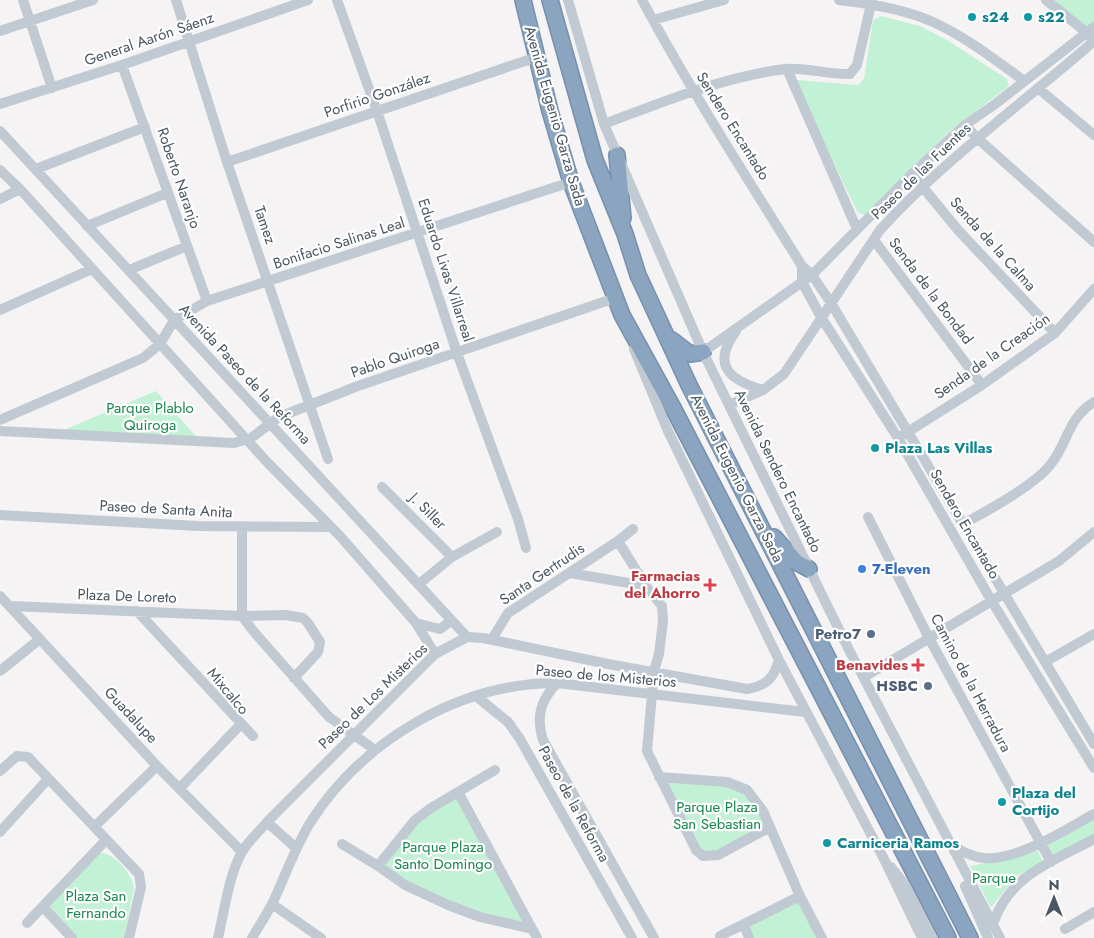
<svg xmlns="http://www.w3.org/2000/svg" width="1094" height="938" font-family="Jost,sans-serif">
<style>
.green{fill:#c3f1d5}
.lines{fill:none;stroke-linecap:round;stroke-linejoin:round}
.highway-casing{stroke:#7690ad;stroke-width:18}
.minor{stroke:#c1cad2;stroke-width:10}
.highway{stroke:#8ba5c1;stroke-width:15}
.culture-dot{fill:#0f9aa8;stroke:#fff;stroke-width:2}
.shop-dot{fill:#3f7fe0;stroke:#fff;stroke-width:2}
.health-dot{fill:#e0444e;stroke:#fff;stroke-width:2}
.service-dot{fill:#5c6f8a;stroke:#fff;stroke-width:2}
.labels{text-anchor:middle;stroke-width:4.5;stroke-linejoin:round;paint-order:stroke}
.culture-label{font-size:15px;font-weight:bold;fill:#0d838f;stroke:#fff;text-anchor:start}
.street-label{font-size:15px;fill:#4a5661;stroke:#fff}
.park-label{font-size:15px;fill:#17864f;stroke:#fff}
.shop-label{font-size:15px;font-weight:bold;fill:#366cbe;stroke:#fff;text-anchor:start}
.health-label{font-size:15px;font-weight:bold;fill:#be3a42;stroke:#fff;text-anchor:end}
.service-label{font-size:15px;font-weight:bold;fill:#4e5e75;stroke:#fff;text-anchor:end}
</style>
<rect width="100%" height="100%" fill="#f5f3f3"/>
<!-- green -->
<path class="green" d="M1048 0H1094V33Z
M881 16 920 26 947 40 1007 79 1009 86 950 131 865 215 858 213 797 87 798 80 858 85 864 79 873 20Z
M156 391 200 441 66 434V429Z
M659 777 738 785 770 827 703 856Z
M458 792 532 929 448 905 378 866 404 834Z
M1094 818V836L1054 856 1045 843Z
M1035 847 1044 862 1015 877 991 908 970 866 995 861Z
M100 853C115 853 132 874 134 888L124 938H73L46 907Z
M800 896 822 938H749L744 925Z"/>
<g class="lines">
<!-- highway casing -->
<g class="highway-casing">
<path id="highway" d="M523 0 550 111 571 182 622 315 672 406 948 938
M550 0 595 160 625 234 638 275 689 385 970 938
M617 155 623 218
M672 340 690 354 703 352
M774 537 796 562 809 569"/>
</g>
<!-- minor -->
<path class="minor" d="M23 0 52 88
M176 0 227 162 328 459
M337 0 377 111 457 353 518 519 526 548
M568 0 604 124 703 352 848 648 1000 938
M642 0C691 91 747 178 802 266L812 275 831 303 1094 744
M839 0C871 4 904 9 933 22 966 37 994 59 1023 80
M1046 0 1091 36
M653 20 724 0
M0 31 93 0
M122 65 207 301
M787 69 857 229
M1039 89 1094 135
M0 104 122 65 308 0
M604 124C663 102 722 77 785 69 806 67 829 75 850 74L857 65 872 0
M965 125 976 137 1094 242
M0 131 467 637
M227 162 537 57
M36 169 145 127
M0 170 20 189 267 462 340 536 416 623 435 654
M912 174 958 230 1055 333
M0 199 20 189
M87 226 167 193
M874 240 982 385
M802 266V282L821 317 898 438 991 600 1094 768
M129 270 187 246
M0 310 92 269
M736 331C711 365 729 380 763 390
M634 349 668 431 779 660 884 859 922 938
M703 352 812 275 912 174 965 125 994 105 1094 27
M729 405 763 390 784 374 880 230C945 159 1022 104 1094 41
M0 420 143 358 160 344 174 320 207 301 571 182
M0 431 234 443 251 438 279 417 358 386 615 298
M903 435 982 385 1055 333 1094 289
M382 487 452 557
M0 515 197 526 330 527
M868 517 929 638 1051 862
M963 524C987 511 1035 485 1051 464 1069 441 1067 419 1094 402
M242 528V616L254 632 329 717 375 750
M618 541 633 529
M570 573 646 586
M419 584 452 557 497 532
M0 596 157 766 242 852
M11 606 242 616 286 615 303 618 308 623 320 642 318 652 294 678
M137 611 253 736
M416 623 440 629 451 621
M492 639 508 613 618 541 646 586 662 606 663 621 659 654 654 671 647 751 696 850 703 856 718 855 770 827
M1045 662 1094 634
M0 671 40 639
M864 677 1059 561 1094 532
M557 683C540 701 536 717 543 740L654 938
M476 696 508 722 520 739 632 938
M0 771 17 756 28 757 139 874 141 887 129 938
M659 777 727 782 747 790 763 811 800 896 822 938
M179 789 240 725
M458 792 537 938
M267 822 296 848
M95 826 157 766
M0 832 48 779
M948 843C959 849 970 857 984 858 1017 861 1065 830 1094 814
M342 844 378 866 405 885 448 905 480 917 532 929
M378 866 415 820 431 808 495 770
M891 867 905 885 932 938
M965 886 988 938
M272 904 321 938
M43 907 72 938
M27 923 106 840
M993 924C1009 875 1052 862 1094 839
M744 925 749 938
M1065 929 1094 912
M720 936 800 896
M218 938C224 913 229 874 242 852 248 841 259 832 267 822L435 654 467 637 483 638 613 665 747 689C766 686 774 678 779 660
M252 938C259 926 267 914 273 902 285 876 295 848 310 823 362 741 459 683 557 683L805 712"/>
<!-- highway -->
<use href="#highway" class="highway"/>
</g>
<!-- markers -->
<g class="culture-dot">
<circle cx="972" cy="17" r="5"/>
<circle cx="1028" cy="17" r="5"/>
<circle cx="875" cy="448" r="5"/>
<circle cx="1002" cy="802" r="5"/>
<circle cx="827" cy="843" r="5"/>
</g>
<circle class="shop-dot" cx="862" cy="569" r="5"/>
<g class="health-dot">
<path d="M707.5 577.5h5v5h5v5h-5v5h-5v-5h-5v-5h5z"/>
<path d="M915.5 657.5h5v5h5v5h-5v5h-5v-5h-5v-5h5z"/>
</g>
<g class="service-dot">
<circle cx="871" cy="634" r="5"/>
<circle cx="928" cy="686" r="5"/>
</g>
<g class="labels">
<!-- culture labels -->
<g class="culture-label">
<text x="982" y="22">s24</text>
<text x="1038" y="22">s22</text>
<text x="885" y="453">Plaza Las Villas</text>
<text x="1012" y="798">Plaza del<tspan x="1012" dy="17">Cortijo</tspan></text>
<text x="837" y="848">Carniceria Ramos</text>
</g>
<!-- street labels -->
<g class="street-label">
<text transform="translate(149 39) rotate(-19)" y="5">General Aarón Sáenz</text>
<text transform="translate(377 95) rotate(-19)" y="5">Porfirio González</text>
<text transform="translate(555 116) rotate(74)" y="5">Avenida Eugenio Garza Sada</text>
<text transform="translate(733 126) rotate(58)" y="5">Sendero Encantado</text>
<text transform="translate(921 171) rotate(-44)" y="5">Paseo de las Fuentes</text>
<text transform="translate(179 178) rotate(71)" y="5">Roberto Naranjo</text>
<text transform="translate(265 225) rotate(71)" y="5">Tamez</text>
<text transform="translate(339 243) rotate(-18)" y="5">Bonifacio Salinas Leal</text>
<text transform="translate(993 244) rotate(48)" y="5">Senda de la Calma</text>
<text transform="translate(446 270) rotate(72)" y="5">Eduardo Livas Villarreal</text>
<text transform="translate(931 291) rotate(53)" y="5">Senda de la Bondad</text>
<text transform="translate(992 356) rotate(-35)" y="5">Senda de la Creación</text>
<text transform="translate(395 358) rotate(-19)" y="5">Pablo Quiroga</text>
<text transform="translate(245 374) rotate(47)" y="5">Avenida Paseo de la Reforma</text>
<text transform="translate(778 471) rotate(64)" y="5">Avenida Sendero Encantado</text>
<text transform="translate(737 478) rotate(63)" y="5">Avenida Eugenio Garza Sada</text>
<text transform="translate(166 509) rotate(3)" y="5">Paseo de Santa Anita</text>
<text transform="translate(428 511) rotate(45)" y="5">J. Siller</text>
<text transform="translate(965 524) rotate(60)" y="5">Sendero Encantado</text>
<text transform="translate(542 574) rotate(-34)" y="5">Santa Gertrudis</text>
<text transform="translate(127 596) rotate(2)" y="5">Plaza De Loreto</text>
<text transform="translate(606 676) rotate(5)" y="5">Paseo de los Misterios</text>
<text transform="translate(971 683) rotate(62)" y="5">Camino de la Herradura</text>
<text transform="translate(228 691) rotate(50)" y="5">Mixcalco</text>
<text transform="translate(373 696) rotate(-44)" y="5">Paseo de Los Misterios</text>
<text transform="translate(131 715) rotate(47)" y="5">Guadalupe</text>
<text transform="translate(574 804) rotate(61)" y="5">Paseo de la Reforma</text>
</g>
<!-- park labels -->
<g class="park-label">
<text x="150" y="413">Parque Plablo<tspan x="150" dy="17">Quiroga</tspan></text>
<text x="717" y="812">Parque Plaza<tspan x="717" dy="17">San Sebastian</tspan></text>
<text x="443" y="852">Parque Plaza<tspan x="443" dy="17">Santo Domingo</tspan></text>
<text x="994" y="883">Parque</text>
<text x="96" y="901">Plaza San<tspan x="96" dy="17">Fernando</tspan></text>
</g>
<!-- shop labels -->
<g class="shop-label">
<text x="872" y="574">7-Eleven</text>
</g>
<!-- health labels -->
<g class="health-label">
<text x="700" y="581">Farmacias<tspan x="700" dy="17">del Ahorro</tspan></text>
<text x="908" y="670">Benavides</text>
</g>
<!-- service labels -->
<g class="service-label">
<text x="861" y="639">Petro7</text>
<text x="918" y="691">HSBC</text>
</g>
</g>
<!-- north arrow -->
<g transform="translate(1054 898)" stroke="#ffffff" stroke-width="4" paint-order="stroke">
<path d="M0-4L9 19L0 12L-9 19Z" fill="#4a5661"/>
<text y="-8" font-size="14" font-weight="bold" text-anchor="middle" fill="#4a5661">N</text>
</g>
</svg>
